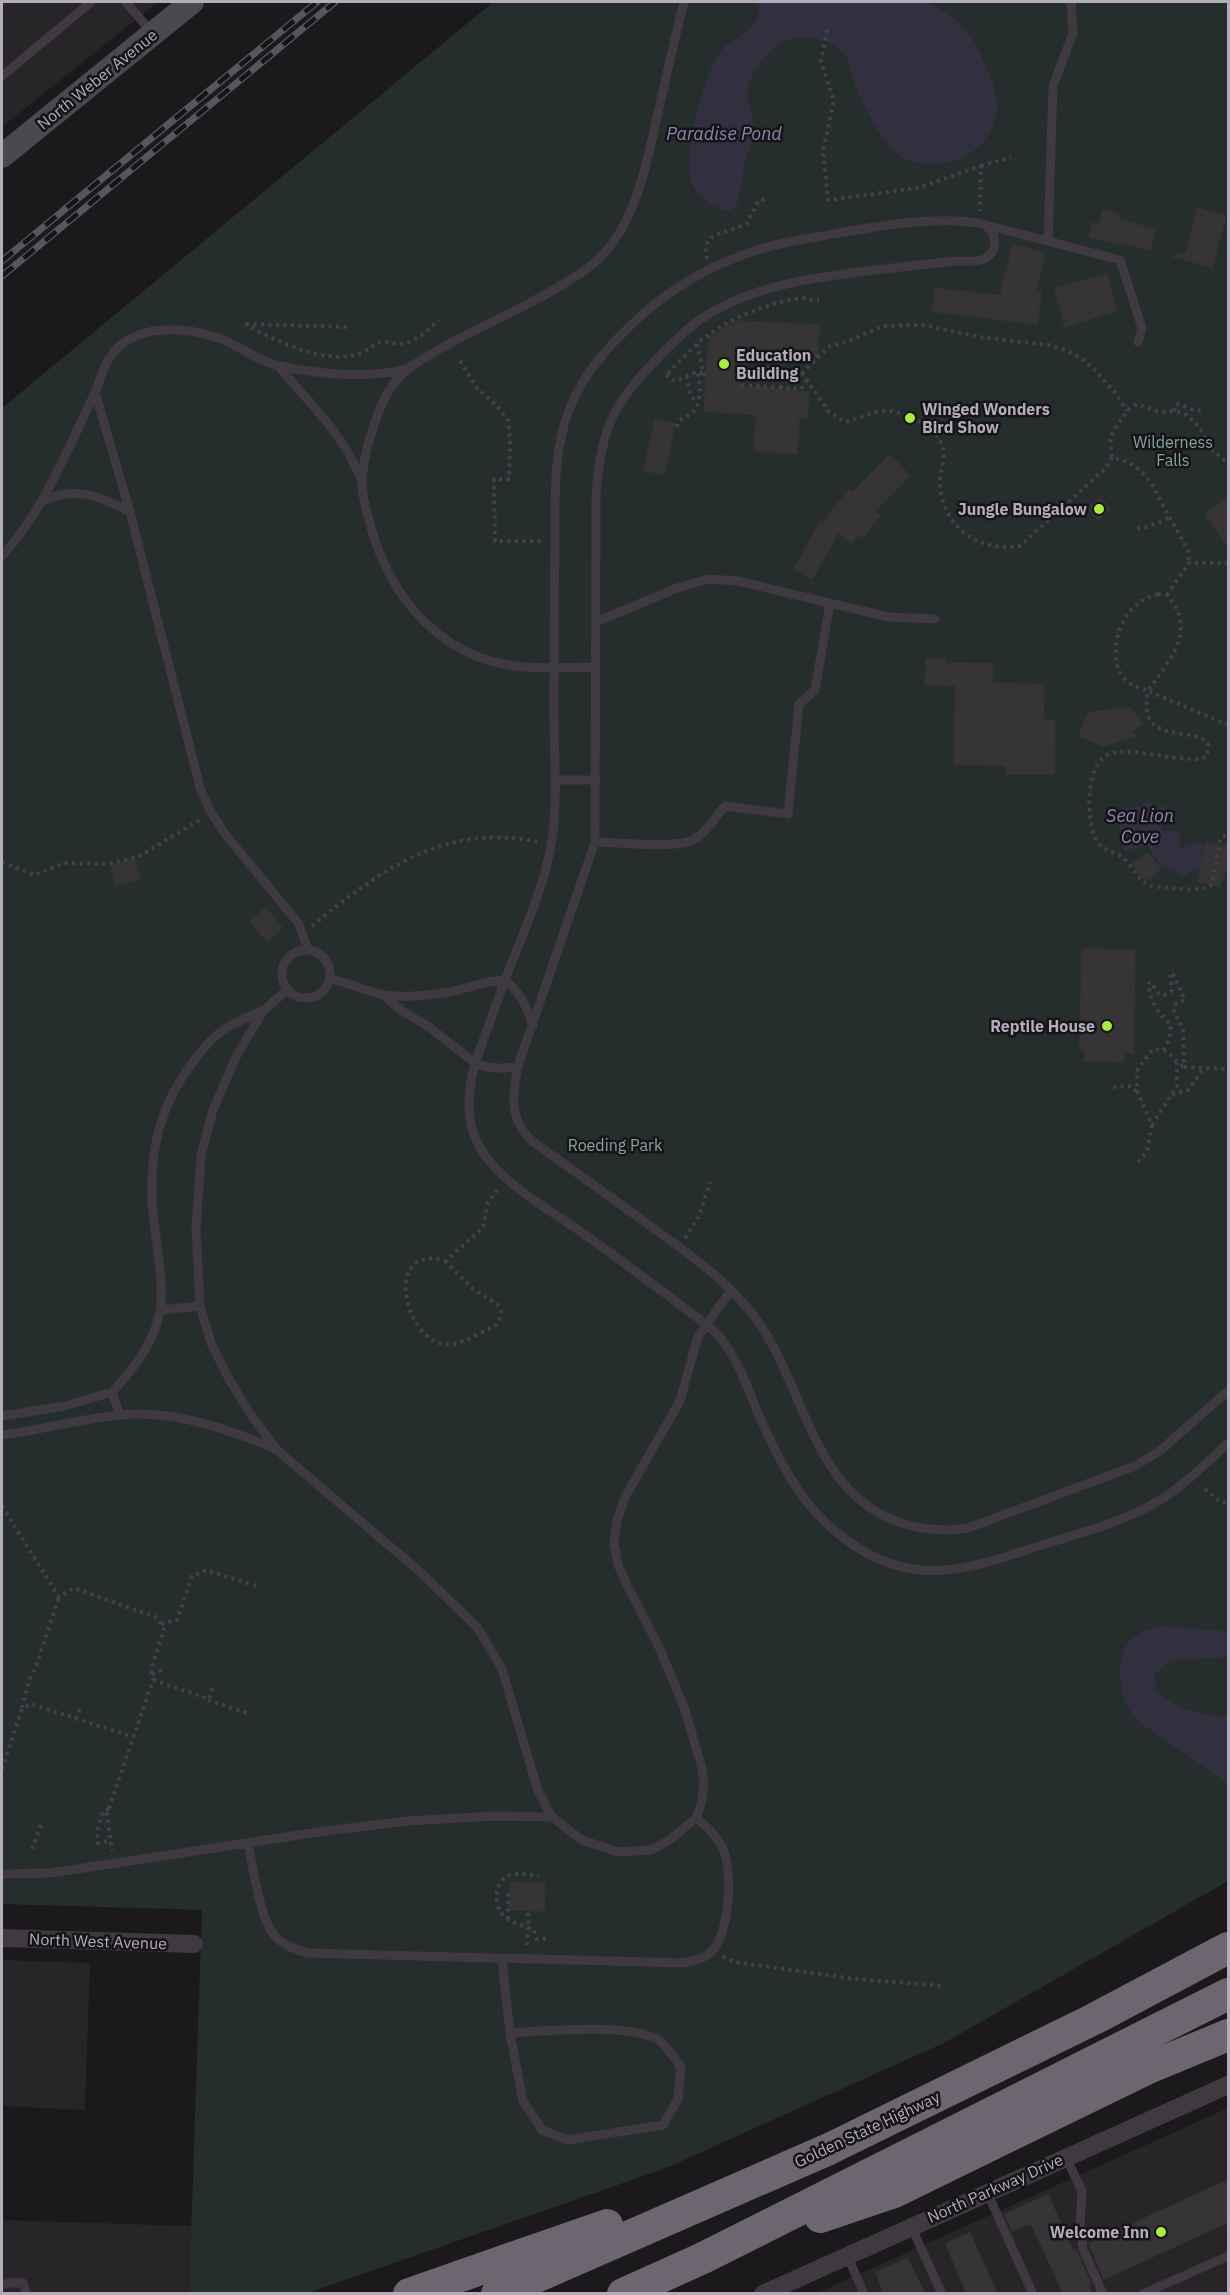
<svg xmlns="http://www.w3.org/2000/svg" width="1230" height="2295" font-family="'IBM Plex Sans',sans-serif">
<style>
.built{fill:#282528}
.green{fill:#252e2d}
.water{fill:#322f3f}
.building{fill:#373437;stroke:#363337;stroke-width:1.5}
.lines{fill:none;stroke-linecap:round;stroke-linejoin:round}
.path{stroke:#444047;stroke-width:4;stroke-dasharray:3 4.5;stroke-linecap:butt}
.lane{stroke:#3e3a40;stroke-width:9}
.street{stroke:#3e3a40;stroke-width:18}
.secondary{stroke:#4c4850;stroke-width:24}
.highway{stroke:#6c6671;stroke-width:32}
.rail-casing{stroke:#59555d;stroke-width:7}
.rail{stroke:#161416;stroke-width:4.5;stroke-dasharray:14;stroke-linecap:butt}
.poi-dot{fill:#a5ee3f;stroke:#161416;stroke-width:2}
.labels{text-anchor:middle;stroke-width:5;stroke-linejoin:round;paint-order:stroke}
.street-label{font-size:16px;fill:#b3acbb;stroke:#161416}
.poi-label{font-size:16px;font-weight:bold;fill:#b3acbb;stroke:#161416;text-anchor:end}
.park-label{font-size:16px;fill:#84a59f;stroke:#161416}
.water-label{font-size:18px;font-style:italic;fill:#8f84b4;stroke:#161416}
</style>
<rect width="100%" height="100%" fill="#1b191b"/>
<!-- built -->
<path class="built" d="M2 2H158L2 127Z
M2 1960 90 1963 85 2110 2 2106Z
M1228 2108V2291L1222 2294H815Z
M2 2220 192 2226 189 2293 2 2294Z"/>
<!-- green -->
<path class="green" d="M493 2H1228V1881L944 2043 666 2168 305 2294 189 2293 202 1910 2 1904V408Z"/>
<!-- water -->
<path class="water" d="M755 2H927C960 17 972 33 986 66 992 80 1000 99 996 114 988 158 937 177 900 156 882 145 863 103 855 84 851 74 850 62 844 54 833 38 802 35 785 41 775 45 768 52 762 61 734 96 756 102 753 137 752 146 747 154 745 163 742 178 741 193 736 207L732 211C712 212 690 191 689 171 687 147 704 77 717 56 729 36 759 34 759 7Z
M1146 801 1151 803 1153 810H1158L1162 805 1176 817 1178 823 1166 821 1159 826 1164 831H1178L1181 841 1179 850 1198 842 1205 845 1199 873 1193 870 1183 877 1161 866 1147 845 1124 851 1117 817 1119 812 1128 805 1131 808 1141 807Z
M1160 1626 1228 1631V1657L1171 1661 1155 1673 1156 1693 1186 1710 1228 1718V1784L1145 1726C1128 1712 1122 1700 1120 1678 1118 1647 1130 1633 1160 1626Z"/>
<!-- building -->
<path class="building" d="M1198 208 1226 216 1212 267 1172 256 1186 253Z
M1102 210 1119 214 1118 219 1156 230 1150 250 1125 243 1124 245 1089 237 1093 223 1099 224Z
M1013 245 1045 253 1035 294 1041 292 1037 324 932 311 935 288 1000 296Z
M1107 274 1116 311 1065 327 1055 288Z
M738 321 820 325 817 354 741 347 739 386 809 392 807 419 799 418 797 454 754 451 757 415 704 411 709 337Z
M655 420 675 424 664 475 644 470Z
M890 455 910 476 874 511 880 516 863 537 859 534 851 543 839 532 812 579 794 569 820 522 822 523 849 490 852 493Z
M1228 496V546L1205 515Z
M1100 497 1110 509 1098 520 1087 508Z
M926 659H945V663L993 664V683L1044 685 1043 720 1055 721 1054 774H1006V765L954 764 956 686 925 685Z
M1130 707 1143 723 1132 732 1135 736 1103 746 1079 736 1088 713Z
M1206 843 1228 846 1227 868 1219 886 1198 881Z
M1147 854 1161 869 1150 880 1142 877 1133 864Z
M135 860 140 879 116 885 111 865Z
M266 908 282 928 267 941 250 921Z
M1082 949 1135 950 1133 1053H1124V1062L1084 1061 1085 1049H1080Z
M510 1882 545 1883 544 1911 509 1910Z
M1228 2180V2222L1104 2279 1089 2244Z
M1048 2195 1073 2251 1076 2250 1091 2284 1088 2285 1092 2294H1064L1031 2223 1012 2231 1005 2214Z
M970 2233 997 2294H967L946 2244Z
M907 2258 925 2294H884L876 2273Z"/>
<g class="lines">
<!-- path -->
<path class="path" d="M827 30 821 62 834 101 823 151 828 200 917 188 981 166 980 211
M981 166 1011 157
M707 259C698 231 731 233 747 223L759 200 766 199
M245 324C275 340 323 365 358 354 366 352 371 346 378 343 385 340 393 344 401 344 415 343 429 328 439 320
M246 324 347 327
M697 344 704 374 707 375
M460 361 477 388 497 406 508 421 510 440 509 479H494L495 541H542
M778 371 781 354
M668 373C681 360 694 345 709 334 732 318 772 301 801 298 807 298 812 301 819 300
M802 373 829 412 845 422C859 419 875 410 890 411 907 413 936 427 942 445 947 458 939 472 940 485 943 528 980 553 1020 546L1106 468 1112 457 1128 462 1140 470 1150 482 1188 550 1189 563
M666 375 675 381 694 373H703
M687 376 690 394 697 403
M739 377 764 366 791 377 802 373 830 346 846 342 883 326 923 325 979 337 1048 345 1065 350 1082 359 1093 368 1116 394 1127 411
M807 380 801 389 742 385 744 355 749 352 818 356
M781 388 783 374
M1174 411 1176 404C1185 404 1192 413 1201 410
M677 427 679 421C683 418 689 416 692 413 702 405 700 383 698 373
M1112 457 1110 437 1127 411 1137 404 1159 412 1174 411 1187 415 1200 428 1213 451 1228 463
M1137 528 1148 527 1169 518
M1158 594 1167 595C1199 631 1168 661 1148 691 1141 688 1132 686 1127 681 1107 664 1116 624 1133 608 1140 601 1148 597 1158 594Z
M1167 595 1189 563H1228
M1228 725 1148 691C1137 748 1193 724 1208 744L1207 756C1193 766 1133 747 1112 753 1084 761 1086 819 1096 840 1101 850 1114 851 1122 857 1134 867 1136 880 1151 886 1165 887 1203 894 1212 884L1220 841 1222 837 1228 835
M2 862 34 875 65 863 108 864 138 857 201 819
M312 926C380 870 446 822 538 842
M1163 1050 1169 1040 1171 1024C1160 1017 1147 996 1149 983H1153C1155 994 1164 1000 1172 990L1170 973 1173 974 1185 1000 1176 1004 1173 1009 1183 1029 1184 1067 1228 1069
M1113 1087 1131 1086 1136 1091
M1172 1095 1188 1090 1204 1068
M1152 1125 1177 1086V1063
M1138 1162 1147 1151 1152 1125 1137 1091V1078L1138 1069 1152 1050C1172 1047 1170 1060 1184 1067
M685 1238 699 1216 710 1182
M445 1261 473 1289 497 1304 501 1311 500 1318 496 1325C485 1330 465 1342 453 1344 406 1352 379 1241 445 1261L483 1228 488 1202 498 1189
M1205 1489 1218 1500 1228 1504
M2 1506 59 1597 74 1588 158 1618 164 1630 151 1670 153 1680 107 1814 112 1851
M161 1624 177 1620 192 1576 206 1570 256 1586
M152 1674 165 1669
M153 1680 209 1699 213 1686
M208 1700 250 1714
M22 1708 29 1680 35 1669 59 1597
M76 1719 81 1706
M2 1769 22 1709 31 1704 133 1737
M109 1809 103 1812 97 1831 98 1843 111 1841
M32 1849 42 1822
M528 1913V1928H533L537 1939H550
M508 1919V1893
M527 1945 528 1928C520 1924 509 1922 503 1915 494 1905 494 1885 506 1877 515 1871 531 1875 539 1877
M723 1956 734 1962 855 1979 944 1986"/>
<!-- lane -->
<path class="lane" d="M126 2 153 34
M2 76 91 2
M985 225C998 235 999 254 981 260 974 262 966 261 958 261 944 262 931 264 917 265 843 275 762 277 698 321 684 331 671 345 658 358 612 404 601 430 596 494L595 842 518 1066C512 1095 509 1119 532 1141 570 1168 608 1195 646 1223 681 1248 716 1272 744 1304 805 1370 805 1491 901 1523 924 1530 945 1532 968 1528L1135 1466 1161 1450 1228 1391
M1048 241 1053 86 1073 33 1071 2
M278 366C309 402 346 437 362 482
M95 392 130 512 201 791 211 812 225 834 299 924 308 950
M42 502C72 485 102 496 130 512
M2 556C43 511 66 453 92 399 99 386 101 370 110 357 133 323 184 326 218 338 239 345 258 362 280 366 318 374 369 379 406 369
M596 622 677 588 708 579 738 581 888 617 935 619
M595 667C552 668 505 672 465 651 413 624 383 575 369 520 366 509 362 496 362 484 362 458 377 406 393 385 397 379 403 374 409 368 465 330 532 308 588 268 636 232 647 162 659 108 667 73 675 37 684 2
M555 780H596
M595 842C615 842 677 849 693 840 706 833 715 817 725 806L788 814 799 704 815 690 830 603
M282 974a24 24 0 1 1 48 0a24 24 0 1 1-48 0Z
M330 978C347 983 363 990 380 994 401 999 429 995 450 992 469 988 486 980 505 980 522 935 545 887 552 839 558 799 554 757 554 717 554 658 554 600 555 541 555 495 553 448 571 405 586 369 614 340 643 314 690 273 743 249 804 239 858 230 925 215 978 223L1120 260 1142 328 1138 342
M288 989 263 1011 237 1055 213 1110 201 1155 196 1229 200 1306 211 1343 229 1379 251 1415 277 1450 419 1571 477 1627 502 1669 538 1791 552 1817 582 1840 618 1852 651 1850 671 1839 696 1818 702 1801 704 1783 702 1768 684 1707 659 1647 628 1587 618 1565 614 1543 617 1520 625 1497 680 1401 698 1336 731 1290
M382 994 402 1011 428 1026 475 1063C468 1089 465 1122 479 1146 497 1179 541 1205 571 1225 605 1248 637 1273 670 1297 685 1309 702 1320 716 1333 736 1354 747 1386 758 1413 771 1443 786 1475 806 1501 834 1536 875 1566 921 1570 963 1574 1007 1556 1045 1544 1081 1533 1118 1523 1150 1506 1180 1490 1204 1465 1228 1443
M518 1066C502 1070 489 1069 475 1063L505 980C521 993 527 1007 533 1026
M161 1310 200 1306
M120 1415 112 1392C132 1371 155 1341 160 1311 165 1283 154 1233 152 1202 150 1148 160 1105 193 1062 202 1050 212 1037 225 1029 236 1022 249 1017 262 1011
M2 1416 65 1406 112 1392
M2 1435C41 1430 80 1419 120 1415 172 1409 230 1429 277 1450
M248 1844C253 1866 260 1919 274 1935 282 1945 295 1949 307 1953L682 1963C693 1961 704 1959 712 1951 730 1933 734 1866 721 1845 715 1834 706 1826 696 1818
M2 1874 51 1873 325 1831 407 1821 495 1816 552 1817
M502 1960 510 2033 523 2101 542 2130 567 2140 663 2125 678 2099 681 2067C674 2058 666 2044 657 2039 626 2023 546 2031 510 2033
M1066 2157 1082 2191 1080 2224 1083 2249 1103 2294
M987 2192 1033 2294
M911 2226 942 2294
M847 2255 864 2294
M2 2285 9 2283H23L27 2294
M1143 2294 1228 2256"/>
<!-- street -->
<path class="street" d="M2 1938 194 1944
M763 2294 1228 2085"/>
<!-- secondary -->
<path class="secondary" d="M2 156 192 2"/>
<!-- highway -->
<path class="highway" d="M820 2217 894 2192 1146 2069 1228 2035
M409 2294 607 2225
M497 2294 829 2149 1094 2019 1228 1948
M623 2294 703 2258 1228 1994"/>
<!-- rail casing -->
<g class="rail-casing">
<path id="rail" d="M2 261 317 2
M2 276 335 2"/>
</g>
<!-- rail -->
<use href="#rail" class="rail"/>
</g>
<!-- markers -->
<g class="poi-dot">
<circle cx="724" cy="364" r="6"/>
<circle cx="910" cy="418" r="6"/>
<circle cx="1099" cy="509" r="6"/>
<circle cx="1107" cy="1026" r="6"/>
<circle cx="1161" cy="2232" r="6"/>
</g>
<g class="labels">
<!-- street labels -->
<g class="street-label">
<text transform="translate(97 79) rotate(-39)" y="6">North Weber Avenue</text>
<text transform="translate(98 1941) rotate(2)" y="6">North West Avenue</text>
<text transform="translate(867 2129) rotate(-25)" y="6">Golden State Highway</text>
<text transform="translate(995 2188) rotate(-24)" y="6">North Parkway Drive</text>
</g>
<!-- poi labels -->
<g class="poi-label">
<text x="736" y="361" text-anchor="start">Education<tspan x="736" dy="18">Building</tspan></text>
<text x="922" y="415" text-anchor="start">Winged Wonders<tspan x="922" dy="18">Bird Show</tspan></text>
<text x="1087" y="515">Jungle Bungalow</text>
<text x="1095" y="1032">Reptile House</text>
<text x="1149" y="2238">Welcome Inn</text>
</g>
<!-- park labels -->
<g class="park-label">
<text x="1173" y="448">Wilderness<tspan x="1173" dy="18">Falls</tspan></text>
<text x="615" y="1151">Roeding Park</text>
</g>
<!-- water labels -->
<g class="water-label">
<text x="724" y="140">Paradise Pond</text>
<text x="1140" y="822">Sea Lion<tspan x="1140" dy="21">Cove</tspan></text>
</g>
</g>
<!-- border -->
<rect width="1230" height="2295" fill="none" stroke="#b3acbb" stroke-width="6"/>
</svg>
